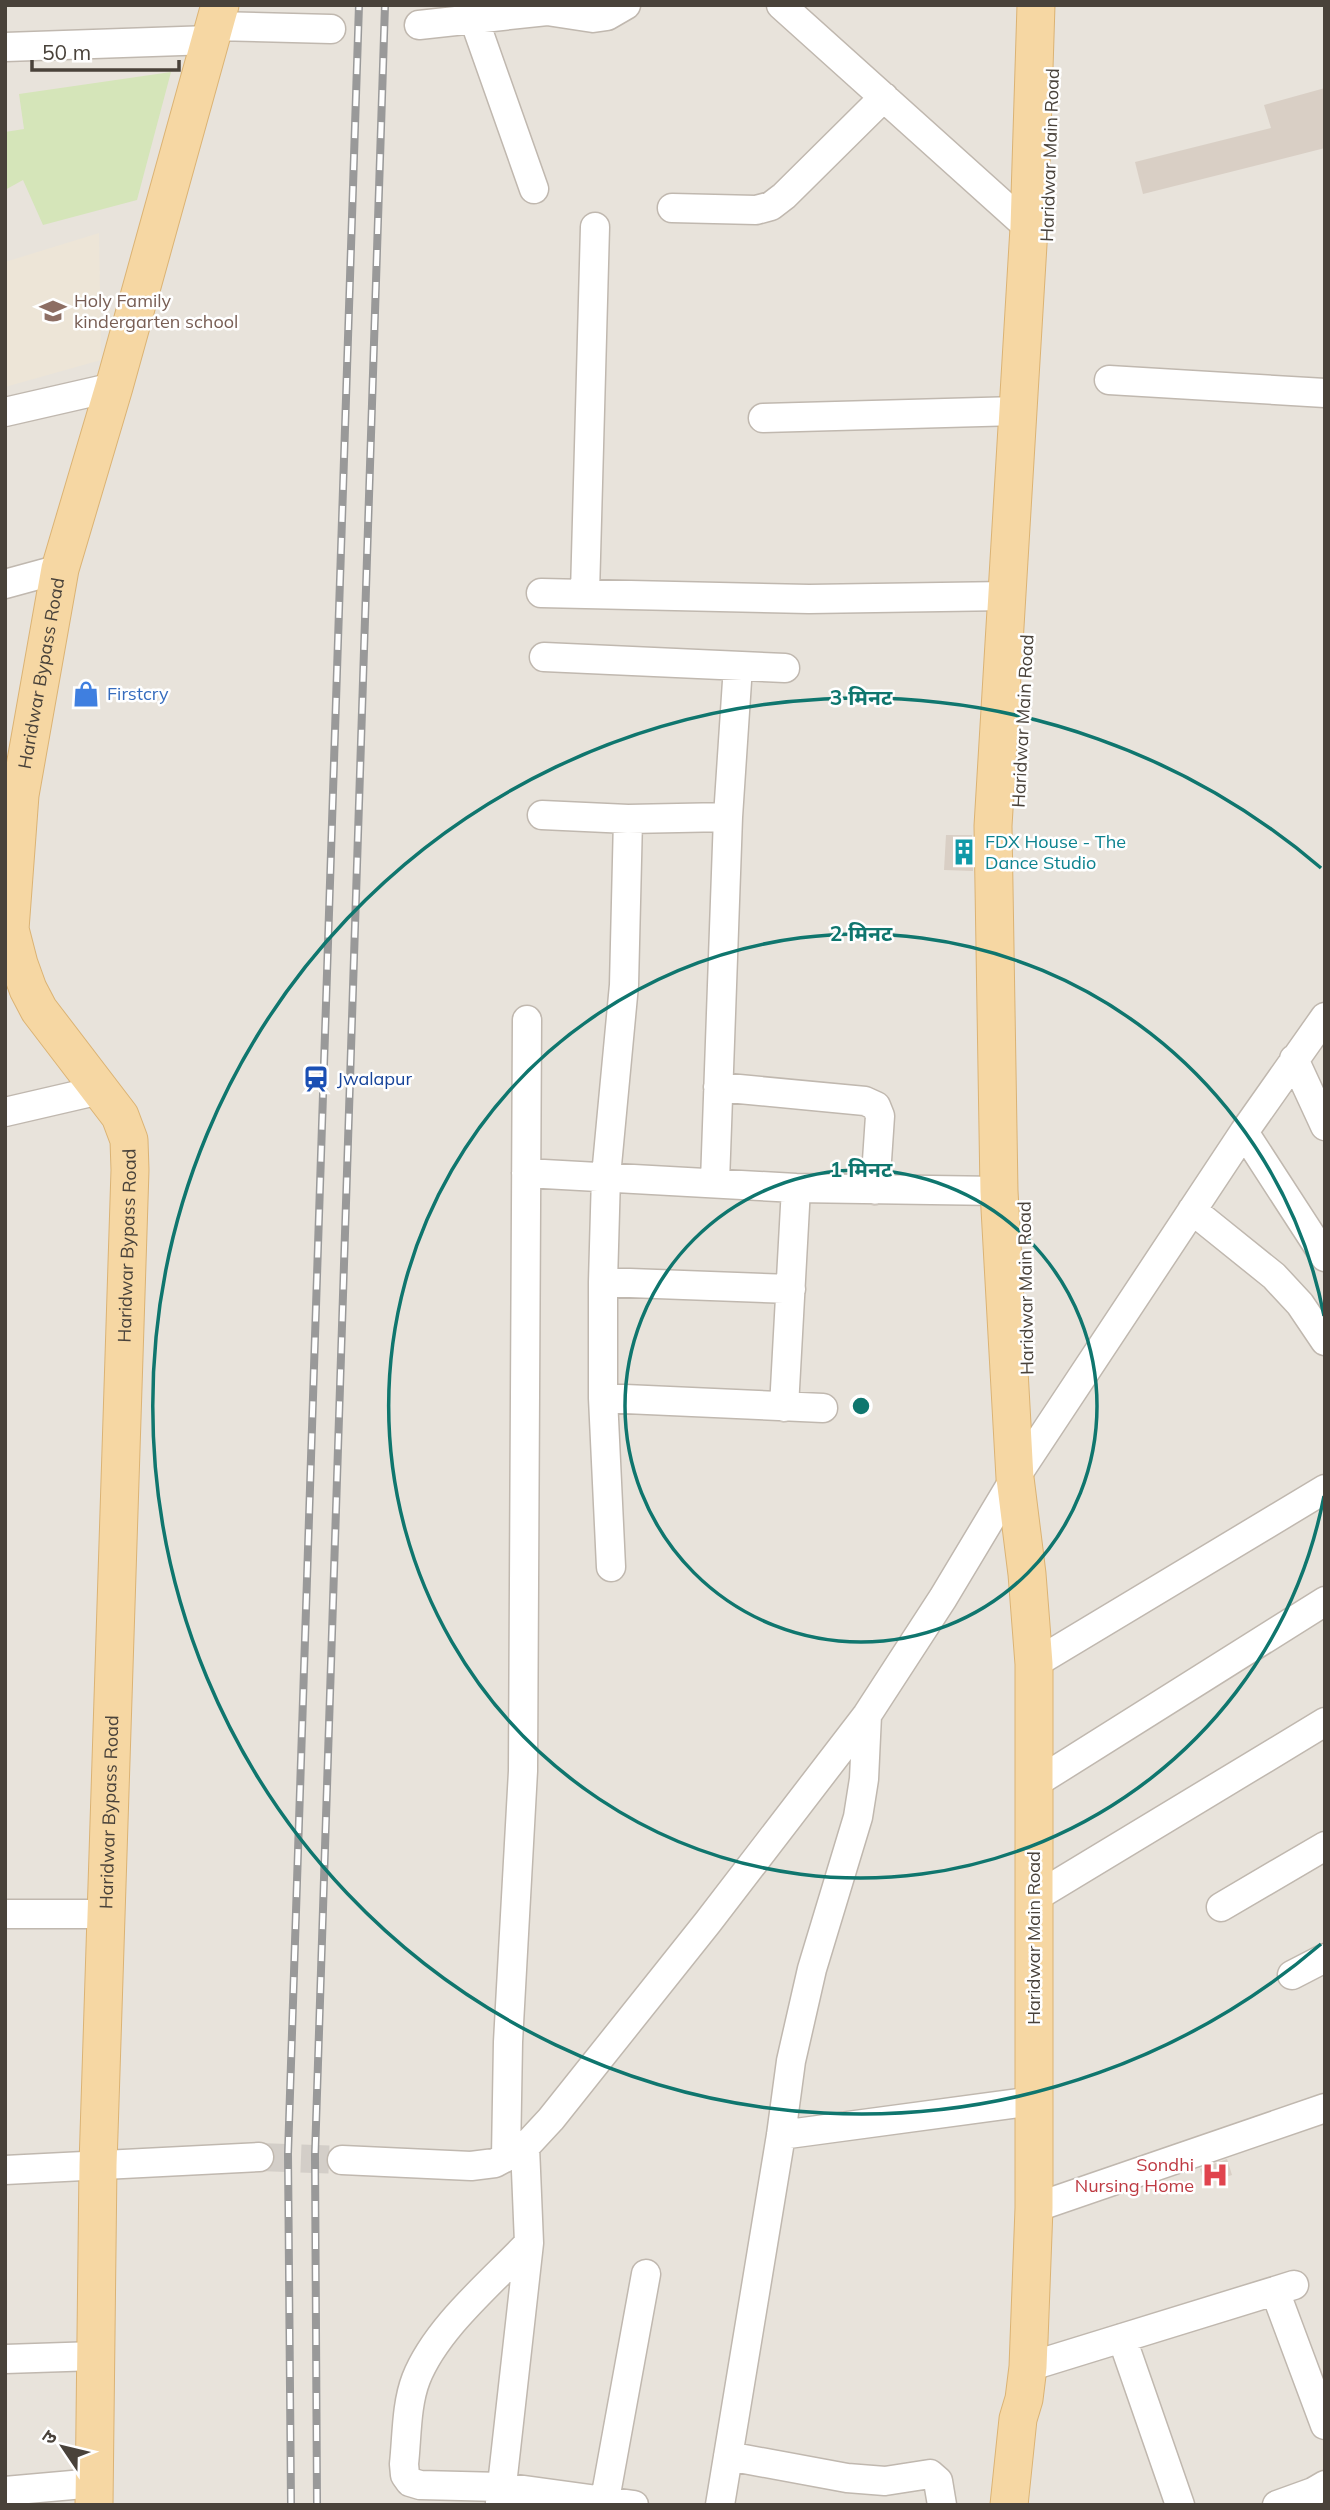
<svg xmlns="http://www.w3.org/2000/svg" width="1330" height="2510" font-family="Mulish,'Noto Sans Devanagari',sans-serif">
<style>
.residential{fill:#e8e3db}
.education{fill:#ede5d7}
.green{fill:#d5e5b9}
.building{fill:#d9cfc5}
.lines{fill:none;stroke-linecap:round;stroke-linejoin:round}
.minor-tunnel{stroke:#d3cec8;stroke-width:28;stroke-dasharray:28 14;stroke-linecap:butt}
.minor-casing{stroke:#c0b8af;stroke-width:31}
.major-casing{stroke:#dbb374;stroke-width:39}
.minor{stroke:#fff;stroke-width:28}
.major{stroke:#f6d7a3;stroke-width:37}
.rail-casing{stroke:#999;stroke-width:8}
.rail{stroke:#fff;stroke-width:5;stroke-dasharray:16;stroke-linecap:butt}
.ring{fill:none;stroke:#0f766e;stroke-width:3.5}
.labels{text-anchor:middle;stroke-width:5;stroke-linejoin:round;paint-order:stroke}
.street-label{font-size:18px;fill:#49423a;stroke:#fff}
.education-label{font-size:18px;fill:#785e54;stroke:#fff;text-anchor:start}
.shop-label{font-size:18px;fill:#366cbe;stroke:#fff;text-anchor:start}
.culture-label{font-size:18px;fill:#0d838f;stroke:#fff;text-anchor:start}
.transit-label{font-size:18px;fill:#164399;stroke:#fff;text-anchor:start}
.health-label{font-size:18px;fill:#be3a42;stroke:#fff;text-anchor:end}
.centre{fill:#0f766e;stroke:#fff;stroke-width:3.5}
.ring-label{font-size:21px;text-anchor:middle;font-weight:bold;fill:#0f766e;stroke:#fff;stroke-width:5;stroke-linejoin:round;paint-order:stroke}
</style>
<rect width="100%" height="100%" fill="#f5f1ec"/>
<!-- residential -->
<path class="residential" d="M5 5H1325V2505H5Z"/>
<!-- education -->
<path class="education" d="M99 233 101 360 5 387V262Z"/>
<!-- green -->
<path class="green" d="M171 72 137 200 43 225 23 180 5 190V132L24 129 19 94Z"/>
<!-- building -->
<path class="building" d="M1325 88V148L1143 194 1135 162 1271 128 1264 105Z
M946 835H972L973 871 944 870Z
M1227 2159 1232 2175 1204 2184 1200 2169Z"/>
<g class="lines">
<!-- minor-tunnel -->
<path class="minor-tunnel" d="M259 2157 342 2160"/>
<!-- minor casing -->
<g class="minor-casing">
<path id="minor" d="M781 5 1029 228
M474 19 534 189
M419 25 547 11 593 18 607 16 626 5
M214 26 331 29
M5 47 211 40
M672 208 756 210 771 206 784 196 884 97
M1109 380 1325 393
M5 412 114 387
M763 418 1018 411
M5 584 60 569
M541 593 809 599 1007 596
M585 593 595 227
M544 657 785 668
M542 815 628 819 728 817
M1294 1059 1325 1126
M718 1087 865 1101 876 1106 880 1116 875 1190
M5 1112 100 1090
M1244 1132 1325 1257
M526 1173 796 1188 999 1191
M715 1182 728 817 738 666
M1192 1210 1274 1276 1300 1304 1325 1341
M603 1282 791 1289
M603 1398 823 1408
M784 1407 796 1188
M611 1567 603 1398V1282L606 1176 624 985 628 819
M1034 1664 1325 1489
M1034 1784 1325 1601
M1034 1898 1325 1722
M1221 1907 1325 1846
M5 1914H107
M1292 1975 1325 1958
M781 2135 1034 2101
M506 2157 508 2042 523 1771 527 1020
M342 2160 471 2166 495 2163 525 2147 551 2119 708 1922 867 1715 943 1598 1015 1478 1244 1132 1325 1017
M5 2170 259 2157
M1034 2208 1325 2108
M529 2243C492 2282 436 2328 416 2379 406 2405 407 2437 404 2464L405 2475 410 2482 420 2485 502 2487 634 2505
M1275 2291 1325 2425
M1122 2338 1180 2505
M5 2359 96 2356
M1028 2367 1294 2285
M728 2456 847 2478 885 2481 930 2474 938 2481 942 2505
M5 2491 95 2483
M500 2503 529 2243 525 2147
M604 2505 646 2274
M720 2505 781 2135 791 2061 812 1969 858 1817 864 1779 867 1715
M1277 2505 1313 2492 1325 2485"/>
</g>
<!-- major casing -->
<g class="major-casing">
<g id="major">
<path id="s1" d="M94 2505 98 2165 130 1170 129 1140 120 1116 39 1010 28 989 19 964 10 929 20 795 60 569 114 387 220 5"/>
<path d="M1009 2505 1018 2419 1024 2399 1028 2367 1034 2208V1664L1027 1574 1015 1478 999 1191 993 826 1029 228 1036 5"/>
</g>
</g>
<!-- minor -->
<use href="#minor" class="minor"/>
<!-- major -->
<use href="#major" class="major"/>
<!-- rail casing -->
<g class="rail-casing">
<path id="rail" d="M291 2505 288 2154 359 5
M317 2505 315 2155 385 5"/>
</g>
<!-- rail -->
<use href="#rail" class="rail"/>
</g>
<!-- distance rings -->
<g class="ring">
<circle cx="861" cy="1406" r="236"/>
<path d="M1324 1496A472 472 0 1 1 1324 1316"/>
<path d="M1321 1944A708 708 0 1 1 1321 868"/>
</g>
<!-- icons -->
<defs>
<g id="school-bare" transform="scale(2.1)"><path d="M0-5L7-2L0 1L-7-2ZM-4 1L0 2.5L4 1V4Q0 6-4 4Z" fill="#8d6e63" stroke="#fff" stroke-width="2.5" paint-order="stroke"/></g>
<g id="shop-bare" transform="scale(2.1)"><path d="M-5-2.5h2.3a2.7 3.5 0 0 1 5.4 0H5L5.5 6h-11ZM-1.5-2.5h3a1.5 2.3 0 0 0-3 0Z" fill="#3f7fe0" stroke="#fff" stroke-width="2.5" paint-order="stroke"/></g>
<g id="building-bare" transform="scale(2.1)"><path d="M-4-6H4V6H1V3H-1V6H-4ZM-2.5-4.3h1.7v1.8h-1.7ZM.8-4.3h1.7v1.8H.8ZM-2.5-1h1.7V.8h-1.7ZM.8-1h1.7V.8H.8Z" fill="#0f9aa8" stroke="#fff" stroke-width="2.5" paint-order="stroke"/></g>
<g id="station-bare" transform="scale(2.1)"><path d="M-3-6H3Q5-6 5-4V2Q5 4 3 4L4.5 6H3L1.5 4h-3L-3 6H-4.5L-3 4Q-5 4-5 2V-4Q-5-6-3-6ZM-3.5-4v3h7v-3ZM-3.5 1v1.5H-2V1ZM2 1v1.5H3.5V1Z" fill="#1a4fb4" stroke="#fff" stroke-width="2.5" paint-order="stroke"/></g>
<g id="hospital-bare" transform="scale(2.1)"><path d="M-5-5h3v3.5h4V-5h3V5h-3V1.5h-4V5h-3Z" fill="#e0444e" stroke="#fff" stroke-width="2.5" paint-order="stroke"/></g>
</defs>
<g fill-rule="evenodd">
<use href="#school-bare" x="53" y="311"/>
<use href="#shop-bare" x="86" y="694"/>
<use href="#building-bare" x="964" y="852"/>
<use href="#station-bare" x="316" y="1079"/>
<use href="#hospital-bare" x="1215" y="2175"/>
</g>
<g class="labels">
<!-- street labels -->
<g class="street-label">
<text transform="translate(1050 155) rotate(-88)" y="6">Haridwar Main Road</text>
<text dy="6" stroke="none"><textPath href="#s1" startOffset="1869">Haridwar Bypass Road</textPath></text>
<text transform="translate(1023 721) rotate(-87)" y="6">Haridwar Main Road</text>
<text dy="6" stroke="none"><textPath href="#s1" startOffset="1260">Haridwar Bypass Road</textPath></text>
<text transform="translate(1026 1288) rotate(-91)" y="6">Haridwar Main Road</text>
<text dy="6" stroke="none"><textPath href="#s1" startOffset="693">Haridwar Bypass Road</textPath></text>
<text transform="translate(1034 1938) rotate(-90)" y="6">Haridwar Main Road</text>
</g>
<!-- education labels -->
<g class="education-label">
<text x="74" y="307">Holy Family<tspan x="74" dy="21">kindergarten school</tspan></text>
</g>
<!-- shop labels -->
<g class="shop-label">
<text x="107" y="700">Firstcry</text>
</g>
<!-- culture labels -->
<g class="culture-label">
<text x="985" y="848">FDX House - The<tspan x="985" dy="21">Dance Studio</tspan></text>
</g>
<!-- transit labels -->
<g class="transit-label">
<text x="337" y="1085">Jwalapur</text>
</g>
<!-- health labels -->
<g class="health-label">
<text x="1194" y="2171">Sondhi<tspan x="1194" dy="21">Nursing Home</tspan></text>
</g>
</g>
<circle cx="861" cy="1406" r="10" class="centre"/>
<g class="ring-label">
<text x="861" y="705">3 मिनट</text>
<text x="861" y="941">2 मिनट</text>
<text x="861" y="1177">1 मिनट</text>
</g>
<!-- border -->
<rect width="1330" height="2510" fill="none" stroke="#49423a" stroke-width="14"/>
<!-- north arrow -->
<g transform="translate(63 2447) rotate(305)" stroke="#ffffff" stroke-width="5" paint-order="stroke">
<path d="M0-5L12 26L0 18L-12 26Z" fill="#49423a"/>
<text y="-10" font-size="19" font-weight="bold" text-anchor="middle" fill="#49423a">उ</text>
</g>
<!-- scale -->
<path d="M32 60v10h147v-10" fill="none" stroke="#49423a" stroke-width="3.5"/>
<text x="42" y="60" font-size="21" fill="#49423a" stroke="#ffffff" stroke-width="5" paint-order="stroke">50 m</text>
</svg>
